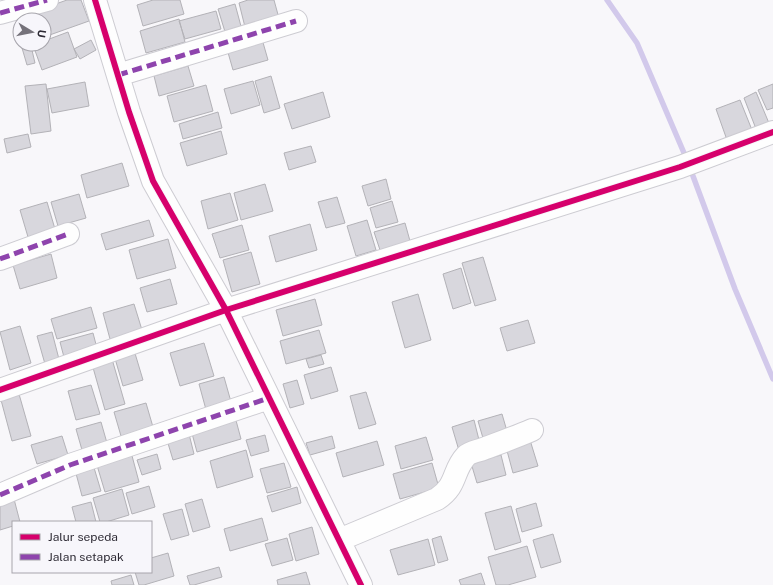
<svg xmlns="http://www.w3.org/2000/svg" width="773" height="585" font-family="'Public Sans',sans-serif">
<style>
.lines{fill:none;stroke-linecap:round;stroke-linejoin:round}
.stream{stroke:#d2c9eb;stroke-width:5.5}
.building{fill:#d8d7dd;stroke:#b3b2b7}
.minor-casing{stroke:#cdccd2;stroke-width:24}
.minor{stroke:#fefefe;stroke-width:22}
.quiet{stroke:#8e44ad;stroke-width:5;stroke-dasharray:10 5;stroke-linecap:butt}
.cycleway-casing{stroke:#f7f6fb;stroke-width:8}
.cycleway{stroke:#d6006c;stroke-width:6}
</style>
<rect width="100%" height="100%" fill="#f8f7fa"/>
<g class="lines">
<!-- stream -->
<path class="stream" d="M607 0 637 43 687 160
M690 168 735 289 773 379"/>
</g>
<!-- building -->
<path class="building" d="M67 0H81L89 21 44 37V20H20V29L16 18Z
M153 0H180L184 14 143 26 137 5Z
M248 0H274L280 22 246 31 239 3Z
M235 4 242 30 226 35 218 9Z
M216 11 221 29 185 39 179 21Z
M179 19 185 42 146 53 140 31Z
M68 32 77 57 42 70 33 45 44 44V41Z
M262 39 268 60 233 70 227 49Z
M91 40 96 50 80 59 74 49Z
M31 46 35 63 27 65 22 48Z
M188 66 194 86 159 96 154 76Z
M271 76 280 108 264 113 255 81Z
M253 81 260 105 231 114 224 89Z
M85 82 89 106 52 113 47 89Z
M46 84 51 131 31 134 25 86Z
M773 84V108L767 110 758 90Z
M206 85 213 111 174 122 167 96Z
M323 92 330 117 292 129 284 104Z
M756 92 771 128 758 134 744 98Z
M740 100 752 130 727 140 716 109Z
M218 112 222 128 183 139 179 124Z
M221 131 227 154 187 166 180 143Z
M28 134 31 147 7 153 4 139Z
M311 146 316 162 289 170 284 153Z
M122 163 129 186 87 198 81 175Z
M386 179 391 199 368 206 362 186Z
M265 184 273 211 241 220 234 193Z
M230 193 238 220 208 229 201 201Z
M79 194 86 218 58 226 51 202Z
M337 197 345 223 326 228 318 202Z
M392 201 398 222 376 228 370 208Z
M47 202 55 229 28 237 20 210Z
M149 220 154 236 106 250 101 234Z
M367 220 376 250 356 256 347 226Z
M405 223 410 241 380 250 374 232Z
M310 224 317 250 276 262 269 236Z
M242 225 249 250 220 258 212 234Z
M168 239 176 268 137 279 129 250Z
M251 252 260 284 232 292 223 260Z
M51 254 57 278 20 289 13 265Z
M483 257 496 300 475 306 462 263Z
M461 268 471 303 453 309 443 274Z
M170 279 177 304 147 312 140 288Z
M418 294 431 340 405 348 392 302Z
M315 299 322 325 283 336 276 310Z
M134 304 142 330 110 339 103 313Z
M91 307 97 328 57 339 51 319Z
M528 320 535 343 507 351 500 328Z
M20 326 31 363 10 370 0 332Z
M319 330 326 353 286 364 280 341Z
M52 332 61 367 47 371 37 336Z
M93 333 98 352 65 361 60 342Z
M204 343 214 376 180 386 170 353Z
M134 350 143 380 123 386 114 355Z
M321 355 324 364 309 368 306 359Z
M112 359 125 404 105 410 92 364Z
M331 367 338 391 311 399 304 375Z
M224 377 233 409 208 417 199 384Z
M297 380 304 404 290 408 283 384Z
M91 385 100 414 76 420 68 391Z
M366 392 376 424 359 429 350 396Z
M19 394 31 436 12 441 1 400Z
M146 403 153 427 121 436 114 412Z
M234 413 241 439 197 452 190 426Z
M502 414 509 438 485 445 478 421Z
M474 420 481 448 460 454 452 427Z
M101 422 109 450 84 457 76 429Z
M189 434 194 454 173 460 167 440Z
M265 435 269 451 251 456 246 440Z
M62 436 68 455 37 464 31 445Z
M332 436 335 448 310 455 306 443Z
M426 437 433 460 401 469 395 446Z
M530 440 538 466 513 473 506 447Z
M377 441 384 465 343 477 336 453Z
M246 450 253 477 217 488 210 461Z
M131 452 139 482 105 492 96 462Z
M157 454 161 469 142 475 137 460Z
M501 455 506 475 477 483 471 463Z
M92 461 101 491 82 496 74 466Z
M284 463 291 487 267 493 260 469Z
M432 463 439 488 400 499 393 474Z
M149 486 155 507 132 514 126 493Z
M297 487 301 503 272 512 267 496Z
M122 489 129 515 106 522H100L93 498Z
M14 499 20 522H13V526L0 530V503Z
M202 499 210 527 193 532 185 504Z
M91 502 96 522H76L72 507Z
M536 503 542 526 522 532 516 509Z
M511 506 521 542 495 550 485 513Z
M182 509 189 535 171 540 163 514Z
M262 518 268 540 230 551 224 529Z
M312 527 319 554 296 561 289 534Z
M553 534 561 562 541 568 533 540Z
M441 536 448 560 438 563 432 539Z
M287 538 293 560 272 566 265 544Z
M428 539 435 565 398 575 390 550Z
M527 546 536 577 508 585H496L488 557Z
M168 553 174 576 144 585H139L135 572H151V558Z
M219 567 222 577 194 585H190L187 576Z
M306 572 310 585H278L277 580Z
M481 573 485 585H461L459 580Z
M131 575 134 585H112L111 581Z"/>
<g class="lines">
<!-- minor casing -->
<g class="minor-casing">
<path id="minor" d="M95 0 129 112 153 181 226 310 680 167 773 132
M0 13 47 0
M118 75 296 21
M0 259 68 234
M0 390 226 310 361 585
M0 495 70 465 269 398
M339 540 437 499C458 485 452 471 466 456 470 452 478 451 483 449 499 443 516 437 532 430"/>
</g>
<!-- minor -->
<use href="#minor" class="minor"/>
<!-- quiet -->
<path class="quiet" d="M0 13 47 0
M118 75 296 21
M0 259 68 234
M0 495 70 465 269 398"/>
<!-- cycleway casing -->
<g class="cycleway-casing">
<path id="cycleway" d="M95 0 129 112 153 181 226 310 680 167 773 132
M0 390 226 310 361 585"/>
</g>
<!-- cycleway -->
<use href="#cycleway" class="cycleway"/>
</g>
<!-- legend -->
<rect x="12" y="521" width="140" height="52" fill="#f7f6fb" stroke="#a7a5ac"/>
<rect x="20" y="534" width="20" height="6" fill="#d6006c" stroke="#a7a5ac"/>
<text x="48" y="541" font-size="12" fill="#2e2b35">Jalur sepeda</text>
<rect x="20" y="554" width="20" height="6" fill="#8e44ad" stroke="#a7a5ac"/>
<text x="48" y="561" font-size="12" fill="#2e2b35">Jalan setapak</text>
<!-- north arrow -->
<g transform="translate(32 32) rotate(100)"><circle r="19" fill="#f7f6fb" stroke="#a7a5ac"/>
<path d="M0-3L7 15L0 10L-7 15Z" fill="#75727a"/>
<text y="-6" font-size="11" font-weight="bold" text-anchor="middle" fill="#2e2b35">U</text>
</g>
</svg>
